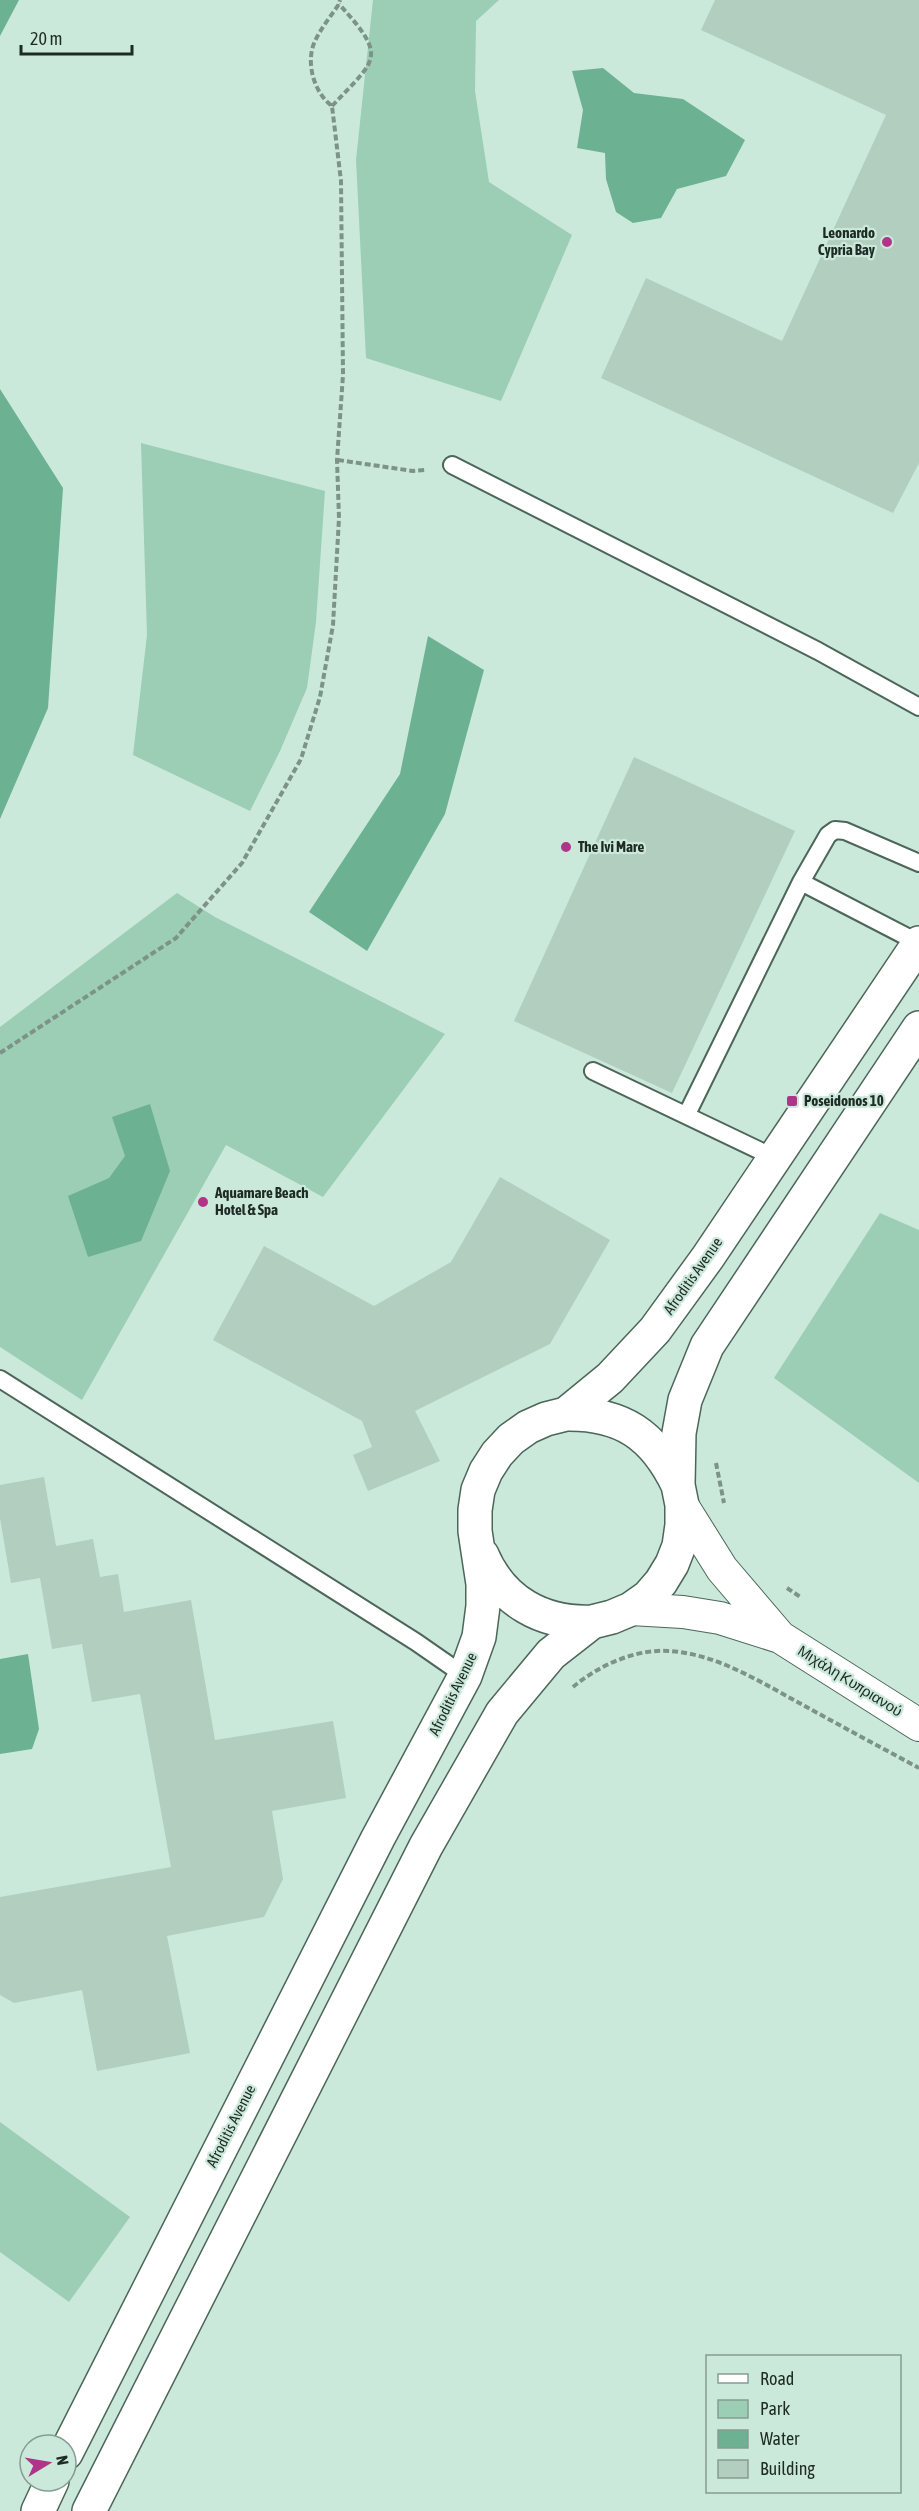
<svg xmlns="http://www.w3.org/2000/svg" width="919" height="2511" font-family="'Asap Condensed',sans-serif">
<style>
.green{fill:#9bceb5}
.water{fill:#6cb192}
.building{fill:#b1cebf}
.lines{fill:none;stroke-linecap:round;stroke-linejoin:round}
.service-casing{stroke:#4c6659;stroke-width:20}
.minor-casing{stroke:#4c6659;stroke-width:34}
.secondary-casing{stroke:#4c6659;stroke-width:36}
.path{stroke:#7d9388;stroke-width:4;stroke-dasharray:6 3;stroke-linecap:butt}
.service{stroke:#fff;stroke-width:16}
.minor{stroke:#fff;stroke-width:32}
.secondary{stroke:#fff;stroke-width:33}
.poi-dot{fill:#b03588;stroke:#cbe9da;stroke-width:2}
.labels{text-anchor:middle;stroke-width:4.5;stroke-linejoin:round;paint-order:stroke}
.poi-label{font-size:15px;font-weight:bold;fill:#1e2a24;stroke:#cbe9da;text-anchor:start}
.street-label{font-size:15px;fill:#1e2a24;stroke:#cbe9da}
</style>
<rect width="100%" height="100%" fill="#cbe9da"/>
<!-- green -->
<path class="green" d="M373 0H499L476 21 475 91 489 182 572 235 501 401 366 358 356 160Z
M141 443 325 491 316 622 307 688 280 751 250 811 133 755 147 635Z
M177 893 215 917 445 1034 323 1197 226 1145 82 1400 0 1347V1027Z
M880 1213 919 1230V1483L774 1378Z
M0 2122 130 2217 69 2302 0 2252Z"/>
<!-- water -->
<path class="water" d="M0 0H19L0 36Z
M603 68 634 93 683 99 745 140 726 176 677 189 661 218 633 223 616 212 606 179 605 153 577 148 583 110 572 71Z
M0 389 63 488 48 708 0 819Z
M428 636 484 670 445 814 367 951 309 912 400 774Z
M150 1104 170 1171 141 1241 88 1257 68 1196 109 1178 125 1156 112 1117Z
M28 1654 39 1729 32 1749 0 1754V1659Z"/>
<!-- building -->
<path class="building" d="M715 0H919V463L893 513 601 378 646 278 782 341 886 115 701 30Z
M634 757 795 831 672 1093 514 1021Z
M500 1177 610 1240 550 1344 415 1411 440 1461 368 1491 353 1455 372 1447 362 1421 213 1340 264 1246 374 1306 451 1262Z
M44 1477 56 1546 93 1539 100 1577 118 1574 124 1612 191 1600 215 1740 333 1721 346 1798 272 1811 283 1879 264 1917 167 1936 190 2053 97 2071 82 1990 14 2003 0 1995V1897L171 1867 140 1694 92 1702 82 1644 52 1649 40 1578 11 1583 0 1518V1485Z"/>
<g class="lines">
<!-- service casing -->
<g class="service-casing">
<path id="service" d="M452 465 818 651 919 707
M801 882 919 943
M593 1071 775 1158
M687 1114 801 882 828 835 835 830 845 831 919 863
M0 1379 416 1642 465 1676"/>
</g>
<!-- minor casing -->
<g class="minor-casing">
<path id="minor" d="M682 1505 722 1569 780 1637
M631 1609 683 1612 720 1618 780 1637 919 1725"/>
</g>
<!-- secondary casing -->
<g class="secondary-casing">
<path id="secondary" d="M566 1414C622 1413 654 1435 678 1485
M482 1555C502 1602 543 1624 592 1622
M66 2453 378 1838 465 1676 479 1637 483 1606V1584L475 1531V1510L478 1490 486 1471 497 1454 511 1439 528 1427 546 1419 566 1414 610 1378 655 1330 708 1257 919 943
M38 2511 52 2481
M89 2511 426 1846 502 1713 551 1654 592 1622 612 1617 631 1609 648 1597 661 1582 672 1564 679 1546 682 1525V1505L678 1485 679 1433 685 1400 707 1346 919 1028"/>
</g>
<!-- path -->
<path class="path" d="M332 106C377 58 388 58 339 4
M338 460 413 471 425 470
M0 1053 176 938 242 863 301 759 320 697 333 625 339 518 337 460 343 375 341 181 332 106C314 93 305 62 315 41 321 28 331 16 339 4L340 0
M716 1463 724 1503
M787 1588 802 1598
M573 1687C598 1666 634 1649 668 1651 716 1653 762 1683 803 1705 841 1726 880 1747 919 1768"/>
<!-- service -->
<use href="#service" class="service"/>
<!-- minor -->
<use href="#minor" class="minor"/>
<!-- secondary -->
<use href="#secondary" class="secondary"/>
</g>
<!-- markers -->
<g class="poi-dot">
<circle cx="887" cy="242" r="6"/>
<circle cx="566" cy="847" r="6"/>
<rect x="786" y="1095" width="12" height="12" rx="3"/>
<circle cx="203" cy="1202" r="6"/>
</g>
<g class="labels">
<!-- poi labels -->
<g class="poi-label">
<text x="875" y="238" text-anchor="end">Leonardo<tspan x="875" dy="17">Cypria Bay</tspan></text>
<text x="578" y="852">The Ivi Mare</text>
<text x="804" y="1106">Poseidonos 10</text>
<text x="215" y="1198">Aquamare Beach<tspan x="215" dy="17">Hotel &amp; Spa</tspan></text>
</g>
<!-- street labels -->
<g class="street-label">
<text transform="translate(693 1276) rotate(-55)" y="5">Afroditis Avenue</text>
<text transform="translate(850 1681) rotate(32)" y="5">Μιχάλη Κυπριανού</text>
<text transform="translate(453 1694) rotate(-64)" y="5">Afroditis Avenue</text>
<text transform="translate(231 2126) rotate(-63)" y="5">Afroditis Avenue</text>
</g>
</g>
<!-- legend -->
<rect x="706" y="2355" width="195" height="138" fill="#cbe9da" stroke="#869d91" stroke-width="1.5"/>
<rect x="718" y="2374" width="30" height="9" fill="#ffffff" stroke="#869d91" stroke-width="1.5"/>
<text x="760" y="2385" font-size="18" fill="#1e2a24">Road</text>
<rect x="718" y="2400" width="30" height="18" fill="#9bceb5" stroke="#869d91" stroke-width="1.5"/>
<text x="760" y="2415" font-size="18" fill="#1e2a24">Park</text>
<rect x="718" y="2430" width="30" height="18" fill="#6cb192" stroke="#869d91" stroke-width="1.5"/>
<text x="760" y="2445" font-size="18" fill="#1e2a24">Water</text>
<rect x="718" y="2460" width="30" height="18" fill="#b1cebf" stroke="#869d91" stroke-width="1.5"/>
<text x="760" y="2475" font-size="18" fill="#1e2a24">Building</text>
<!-- north arrow -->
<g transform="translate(48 2463) rotate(79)"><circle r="28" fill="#cbe9da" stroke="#869d91" stroke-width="1.5"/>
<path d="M0-4.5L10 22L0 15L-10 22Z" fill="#b03588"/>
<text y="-9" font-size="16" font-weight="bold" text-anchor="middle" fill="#1e2a24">N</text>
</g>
<!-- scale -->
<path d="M21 45v9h111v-9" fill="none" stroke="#1e2a24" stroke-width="3"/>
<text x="30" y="45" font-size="18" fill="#1e2a24" stroke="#cbe9da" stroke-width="4.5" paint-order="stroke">20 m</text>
</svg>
